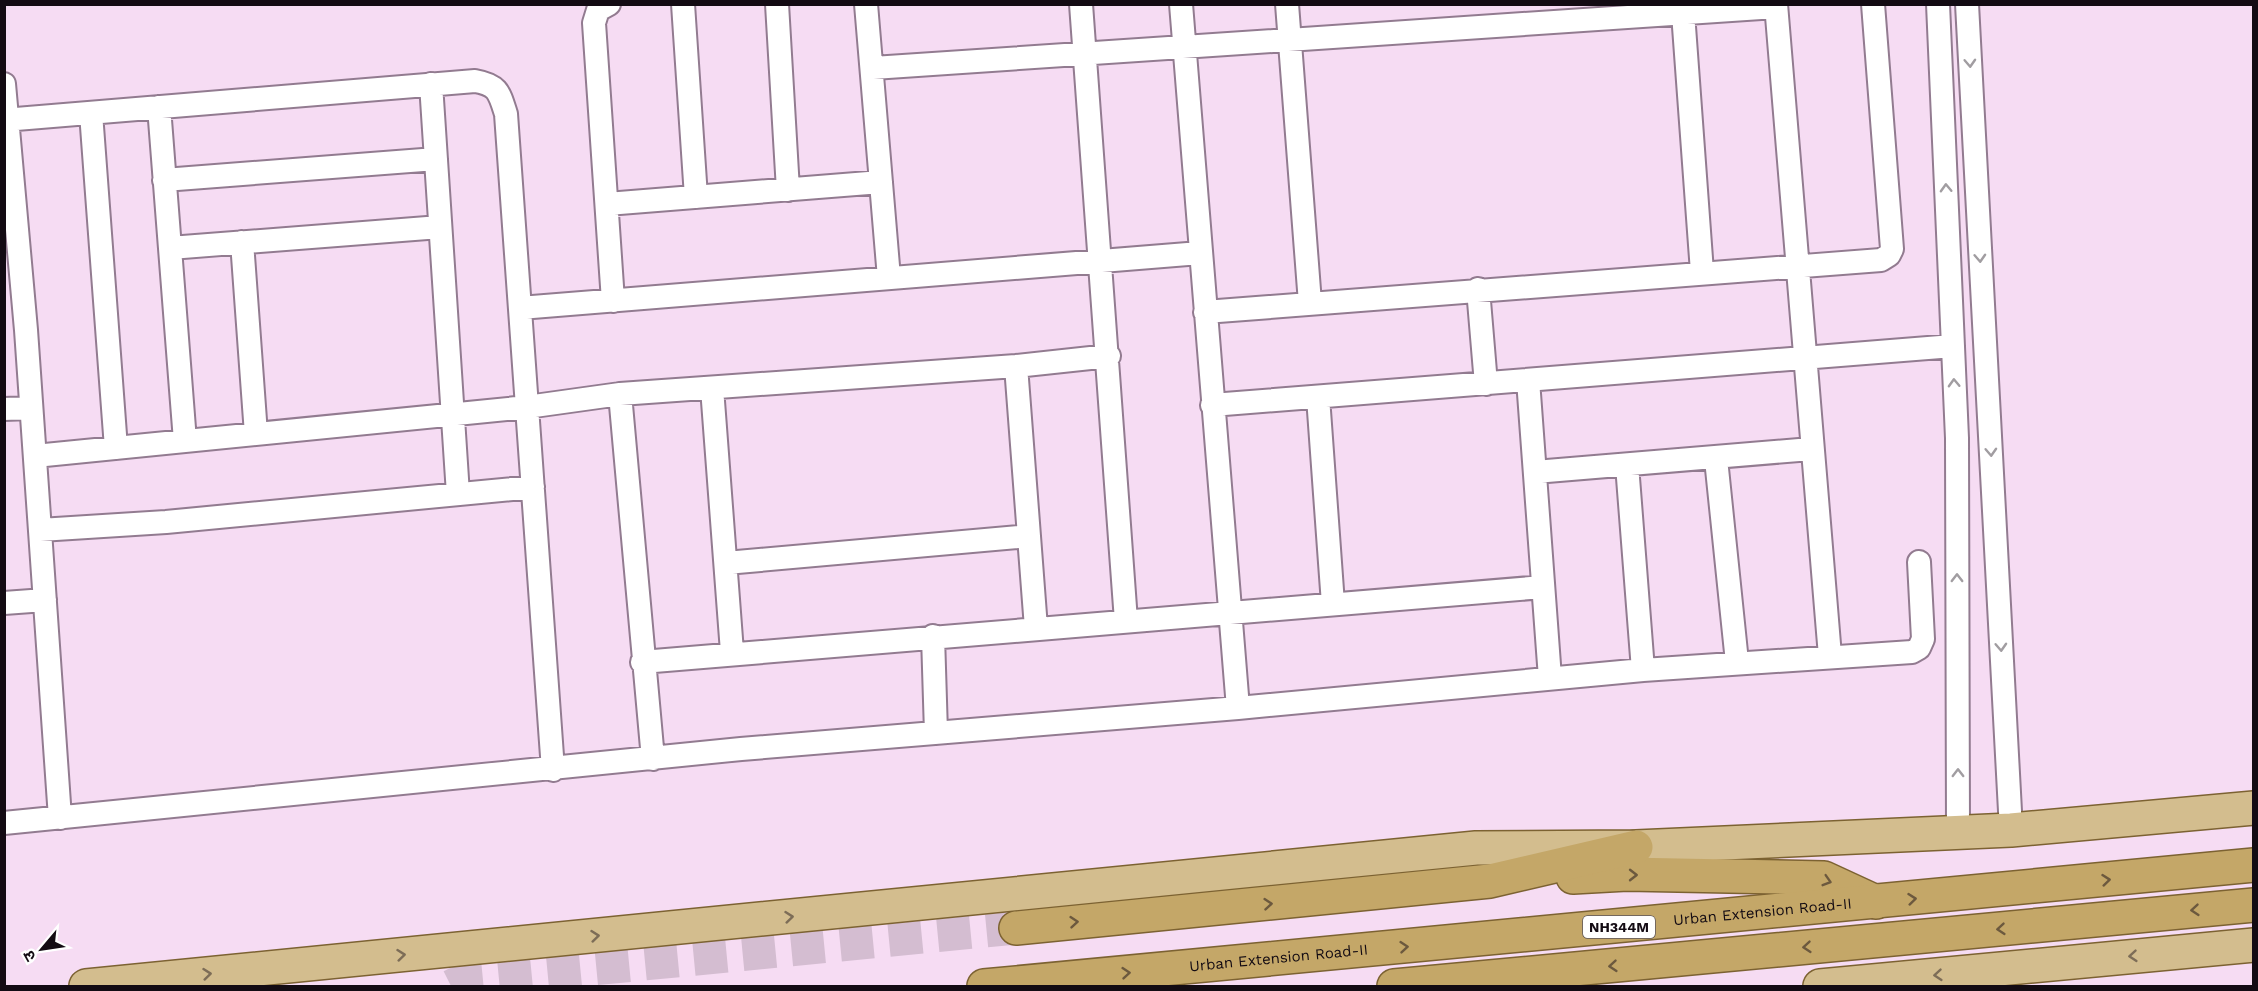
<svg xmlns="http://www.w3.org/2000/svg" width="2258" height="991" font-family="'Work Sans','Noto Sans Devanagari',sans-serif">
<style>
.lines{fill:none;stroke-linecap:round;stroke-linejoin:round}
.trunk-tunnel{stroke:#d4bdd1;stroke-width:33;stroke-dasharray:33 16;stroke-linecap:butt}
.minor-casing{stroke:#927b90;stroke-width:26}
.primary-casing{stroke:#7c6232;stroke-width:36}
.trunk-casing{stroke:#7c6232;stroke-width:36}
.minor{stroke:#fff;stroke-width:22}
.primary{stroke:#d3bd8e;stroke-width:33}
.trunk{stroke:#c4a768;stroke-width:33}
.oneway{stroke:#a19da1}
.oneway2{stroke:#6c593e}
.oneway3{stroke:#7d6d57}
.labels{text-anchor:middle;stroke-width:4.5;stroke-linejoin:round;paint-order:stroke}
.shield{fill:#fff;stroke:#5a545a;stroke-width:1.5}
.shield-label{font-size:14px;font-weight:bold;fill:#130b13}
.street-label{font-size:15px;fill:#130b13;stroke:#fff}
</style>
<rect width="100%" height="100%" fill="#f6dcf3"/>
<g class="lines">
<!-- trunk-tunnel -->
<path class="trunk-tunnel" d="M451 986 459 982 1016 928"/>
<!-- minor casing -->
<g class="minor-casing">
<path id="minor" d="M609 4 598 10 594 23 613 301
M683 4 696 197
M777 4 788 190
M866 4 889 278
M1081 4 1126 621
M1181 4 1238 708
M1287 4 1310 303
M1776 4 1830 656
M1938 4 1957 438 1958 831
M1967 4 2011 830
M1683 13 1702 272
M873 68 1776 7
M4 84 26 330 60 818
M431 84 458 494
M159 107 185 441
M91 113 116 448
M4 120 475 81C498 85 499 92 506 114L553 770
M164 180 436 159
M607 204 881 182
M242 242 256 434
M170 248 440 227
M1478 289 1486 384
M520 308 1200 253
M1205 312 1881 260 1889 255 1892 249 1873 4
M1016 366 1036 628
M1528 380 1550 678
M712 388 732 652
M620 394 653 759
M1318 397 1333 604
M1212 405 1953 346
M4 409 31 408
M35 456 527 407 620 394 1016 366 1109 356
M1716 459 1737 662
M1627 465 1643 670
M1535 472 1811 449
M40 530 166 522 533 487
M726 563 1029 536
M4 603 45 600
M933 636 936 733
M642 662 1543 587
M4 823 741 749 1238 708 1643 670 1912 652 1919 648 1923 639 1919 562"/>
</g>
<!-- primary casing -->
<g class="primary-casing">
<path id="primary" d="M86 986 1476 848 1636 847 2011 830 2254 808
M1820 986 2254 945"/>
</g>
<!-- trunk casing -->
<g class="trunk-casing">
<g id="trunk">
<path d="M1573 877 1627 874 1824 878 1876 902"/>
<path d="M1016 928 1490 881 1636 847"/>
<path id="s1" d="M984 986 2254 865"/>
<path d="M1394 986 2254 905"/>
</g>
</g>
<!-- minor -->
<use href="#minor" class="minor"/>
<!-- primary -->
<use href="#primary" class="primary"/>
<!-- trunk -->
<use href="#trunk" class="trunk"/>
</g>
<!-- one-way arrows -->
<defs><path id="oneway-chevron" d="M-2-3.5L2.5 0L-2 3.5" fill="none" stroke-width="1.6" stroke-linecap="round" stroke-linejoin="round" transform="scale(1.5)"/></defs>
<g class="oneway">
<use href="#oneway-chevron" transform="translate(1970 63) rotate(87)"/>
<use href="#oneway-chevron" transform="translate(1946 188) rotate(-92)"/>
<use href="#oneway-chevron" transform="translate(1980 258) rotate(87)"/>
<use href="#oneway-chevron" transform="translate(1954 383) rotate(-92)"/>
<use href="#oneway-chevron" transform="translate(1991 452) rotate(87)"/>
<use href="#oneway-chevron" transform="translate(1957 578) rotate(-90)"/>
<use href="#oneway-chevron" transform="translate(2001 647) rotate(87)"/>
<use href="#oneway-chevron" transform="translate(1958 773) rotate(-90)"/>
</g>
<g class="oneway2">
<use href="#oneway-chevron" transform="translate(1633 875)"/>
<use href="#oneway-chevron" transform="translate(2106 880) rotate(-6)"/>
<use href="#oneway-chevron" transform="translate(1827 881) rotate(17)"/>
<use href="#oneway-chevron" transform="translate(1912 899) rotate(-6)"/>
<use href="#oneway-chevron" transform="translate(1268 904) rotate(-5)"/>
<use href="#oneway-chevron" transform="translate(2195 910) rotate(175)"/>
<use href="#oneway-chevron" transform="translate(1074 922) rotate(-5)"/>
<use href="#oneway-chevron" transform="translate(2001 929) rotate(175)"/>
<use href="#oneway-chevron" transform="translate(1404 947) rotate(-5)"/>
<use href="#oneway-chevron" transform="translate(1807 947) rotate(175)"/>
<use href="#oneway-chevron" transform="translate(1613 966) rotate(175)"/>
<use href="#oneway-chevron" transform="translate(1126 973) rotate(-5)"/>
</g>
<g class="oneway3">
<use href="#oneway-chevron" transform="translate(789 917) rotate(-6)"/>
<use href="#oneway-chevron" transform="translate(595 936) rotate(-6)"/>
<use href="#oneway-chevron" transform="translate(401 955) rotate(-6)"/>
<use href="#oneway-chevron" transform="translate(2133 956) rotate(175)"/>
<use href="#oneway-chevron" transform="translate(207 974) rotate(-6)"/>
<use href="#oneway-chevron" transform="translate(1938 975) rotate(175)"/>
</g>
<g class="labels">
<!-- shield labels -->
<rect class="shield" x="1583" y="916" width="72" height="22" rx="4.5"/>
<g class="shield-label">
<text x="1619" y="932">NH344M</text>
</g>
<!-- street labels -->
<g class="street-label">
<text dy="5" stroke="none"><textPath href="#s1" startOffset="782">Urban Extension Road-II</textPath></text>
<text dy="5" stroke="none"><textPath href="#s1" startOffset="296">Urban Extension Road-II</textPath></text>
</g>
</g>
<!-- border -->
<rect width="2258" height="991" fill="none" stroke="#130b13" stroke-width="12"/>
<!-- north arrow -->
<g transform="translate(42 949) rotate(241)" stroke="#ffffff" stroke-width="4.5" paint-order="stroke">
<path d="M0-4.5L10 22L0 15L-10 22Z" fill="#130b13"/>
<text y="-9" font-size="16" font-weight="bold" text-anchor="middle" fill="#130b13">उ</text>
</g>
</svg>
